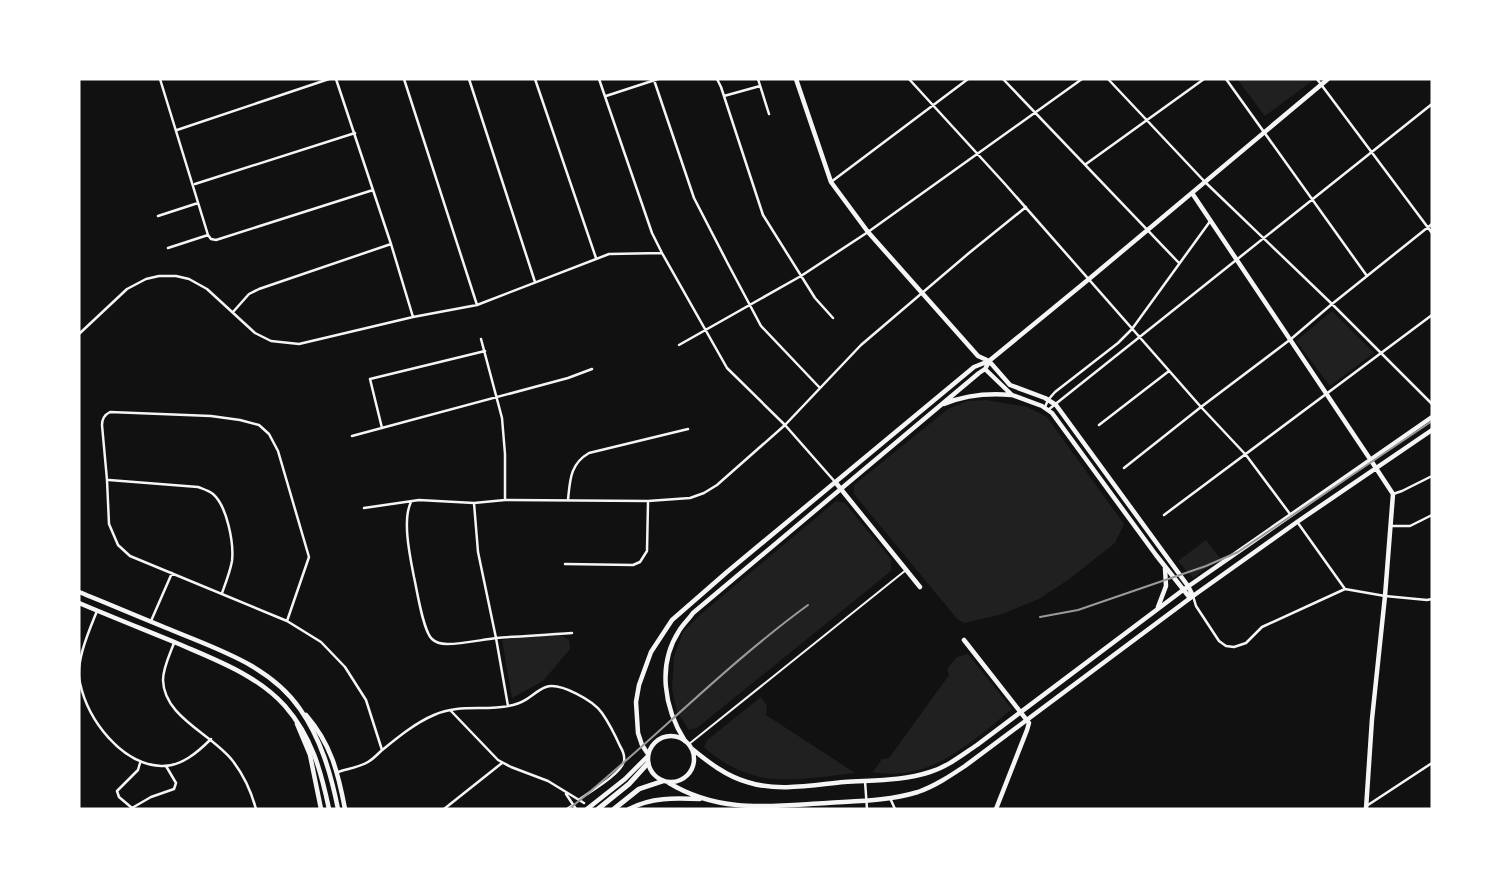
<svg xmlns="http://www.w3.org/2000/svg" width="1511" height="888" font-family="Helvetica,sans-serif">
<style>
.green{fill:#202020}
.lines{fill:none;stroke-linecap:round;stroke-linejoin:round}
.service{stroke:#f5f5f5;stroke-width:2}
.minor{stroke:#f5f5f5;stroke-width:2.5}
.secondary{stroke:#f5f5f5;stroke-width:4.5}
.primary{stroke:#f5f5f5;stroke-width:4.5}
.motorway{stroke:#f5f5f5;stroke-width:5}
.rail{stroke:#9a9a9a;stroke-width:2}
</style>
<rect width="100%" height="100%" fill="#111"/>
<!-- green -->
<path class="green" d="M1237 79H1310L1312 81 1265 116Z
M1332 311 1374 353 1330 386 1296 341Z
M986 400 1027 407 1047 417 1124 524 1115 543 1068 580 1039 599 1002 614 965 623 958 620 854 494V485L948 409 967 401Z
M836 501 845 503 891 559V571L697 728 689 730 677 712 672 689 674 657 683 632 701 614Z
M1206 540 1220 558 1193 578 1178 561Z
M556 632 569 640 570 649 543 681 512 698 502 640Z
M968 654 1012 709C971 742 930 783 873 772L882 759 889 758 949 675 947 669 957 657Z
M761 697 767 706 766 715 855 773C830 776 797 781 773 779 748 777 722 764 704 747L707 740Z"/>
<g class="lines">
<!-- service -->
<path class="service" d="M689 744 906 570"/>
<!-- minor -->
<path class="minor" d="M160 79 208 235 211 239 216 240 373 190
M336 79 391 244 413 317
M404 79 477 305
M469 79 535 282
M535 79 596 258
M599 79 652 233 662 253 727 368 785 425 836 483
M717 79 721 87 763 215 815 298 833 318
M758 79 769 114
M909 79 1005 184 1201 407 1246 455 1290 514
M1003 79 1179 263
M1108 79 1205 182 1332 304 1432 404
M1226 79 1367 276
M1317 79 1432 233
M654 80 694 198 727 262 761 326 820 388
M606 96 658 79
M724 96 760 86
M177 130 329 79
M1086 164 1204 79
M831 182 968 79
M195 184 355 133
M158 216 198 203
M168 248 208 235
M233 312 249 294 259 289 391 244
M79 334 127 289 146 279 159 276H176L189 279 207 289 255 333 271 341 299 344 413 317 477 305 609 254 662 253
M481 339 502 418 505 454V500
M679 345 801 276 868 232 1082 79
M1045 407 1048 400 1055 392 1118 343 1132 329 1211 220
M1048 410 1432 104
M1099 425 1169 371
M382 428 370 379 485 351
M352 436 568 378 592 369
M1124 468 1201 407 1291 339 1332 304 1432 224
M109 480 198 487C203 489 208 490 213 494 227 506 234 543 232 561 230 572 226 582 222 593
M1393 494 1402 491 1432 476
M568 500C570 480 570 464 589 453L688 429
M411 502C402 520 410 557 414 577 417 590 423 631 432 639 436 643 442 644 447 644 463 644 480 640 496 638 521 636 546 635 572 633
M474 503 478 552 496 638 508 706
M364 508 419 500 474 503 505 500 648 501 690 498 704 493 717 485 785 425 861 345 969 253 1026 207
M1164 515 1432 315
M1298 523 1345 589
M1391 526H1410L1432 515
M565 564 633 565 640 562 647 551 648 503
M1193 596 1196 606 1219 641 1226 646 1234 647 1246 643 1262 627 1345 589 1385 596 1427 600 1432 599
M97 611C89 631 75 662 80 683 88 720 121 764 161 766 181 767 198 752 211 739
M151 621 172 573
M287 621 309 557 278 451 269 434 259 425 240 420 211 416 110 412C104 415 102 419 102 425L107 480 109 524 118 545 130 556 287 621 321 642 345 667 366 700 382 750
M174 643C170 654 163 668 163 680 164 717 210 733 232 760 244 775 251 791 256 809
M451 711 498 760 511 767 548 781 584 803
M140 763 138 770 117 791 119 797 132 808 151 797 174 789 176 783 166 766
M338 772C347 769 360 767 368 762 373 759 377 755 381 751 397 738 415 723 434 715 461 703 486 712 513 705 529 702 534 691 546 687 560 682 594 701 602 713 609 723 615 735 620 746 623 751 625 756 624 761 621 774 591 791 580 799
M865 781 867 809
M566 794 576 809
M890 798 895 809
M1368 805 1432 763
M444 809 502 763
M567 809 573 805"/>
<!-- secondary -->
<path class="secondary" d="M796 79 831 182 868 232 978 356 989 361 1010 385 1045 398 1056 405 1188 586 1193 596
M1192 193 1370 459
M985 369 1012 395 1042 406 1052 413 1156 555 1190 598
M944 404C966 395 987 393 1011 395
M836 483 920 587
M964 640 1029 723 1027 730 996 809
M306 715C331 744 338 772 345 809
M297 724 310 755 321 809
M685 741C664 708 657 665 679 631 683 624 689 619 693 613L979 373 985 369 989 362
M648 754 642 745 638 733 636 702 639 685 651 652 672 620 727 572 974 367 989 361 1089 279 1328 79"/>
<!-- primary -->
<path class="primary" d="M79 592C109 604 139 617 169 629 216 649 270 665 300 709 321 739 331 774 338 809
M79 603C112 617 145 630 179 644 216 660 257 675 285 706 312 737 321 771 329 809
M1158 607 1166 586 1165 568
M648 759a23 23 0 1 1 46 0a23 23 0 1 1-46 0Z
M691 748C708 762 726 776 747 782 777 792 813 785 844 782 872 780 903 781 930 772 947 767 962 755 977 745L1183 590 1432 417
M669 783C720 814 771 806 827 803 858 801 888 801 918 792 935 786 950 776 965 766L1193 596 1297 522 1432 430
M587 809 625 779 647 757
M629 809C651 797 675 798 700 799
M1366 809 1372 719 1385 596 1393 494 1370 459"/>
<!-- motorway -->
<path class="motorway" d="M598 809 629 784 648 763
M614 809 639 789 663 781"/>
<!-- rail -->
<path class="rail" d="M1040 617 1078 610 1206 566 1238 552 1432 421
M569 809C651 743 723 667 808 605"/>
</g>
<!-- border -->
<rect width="1511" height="888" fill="none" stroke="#ffffff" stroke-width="161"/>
</svg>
